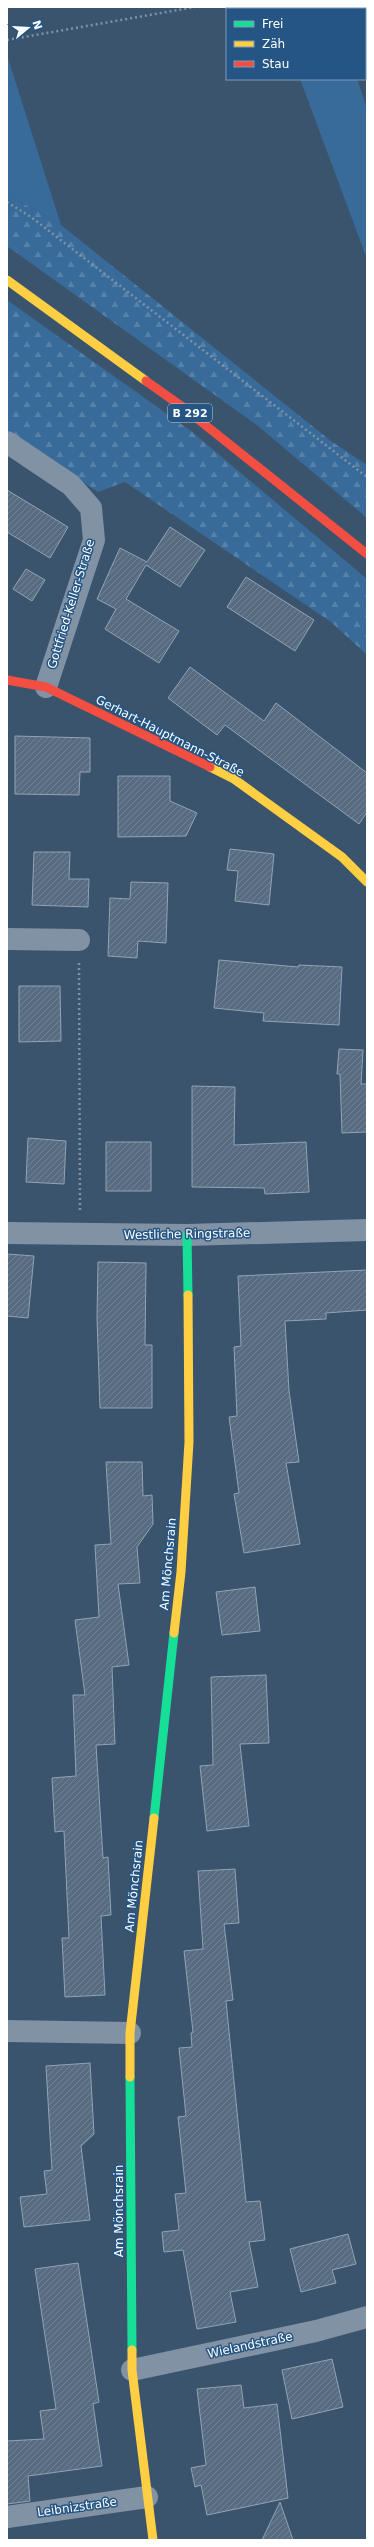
<svg xmlns="http://www.w3.org/2000/svg" width="374" height="2547" font-family="'DejaVu Sans',sans-serif">
<style>
.grass{fill:#386b99}
.forest{fill:url(#forest-firs)}
.building{fill:url(#building-hatch);stroke:#93a3b2}
.lines{fill:none;stroke-linecap:round;stroke-linejoin:round}
.path{stroke:#8092a4;stroke-width:2.5;stroke-dasharray:2 3;stroke-linecap:butt}
.street{stroke:#8092a4;stroke-width:22}
.fast{stroke:#16e098;stroke-width:9}
.slow{stroke:#ffcf43;stroke-width:9}
.jam{stroke:#f24e42;stroke-width:9}
.labels{text-anchor:middle;stroke-width:3;stroke-linejoin:round;paint-order:stroke}
.shield{fill:#245584;stroke:#bdccda;stroke-width:1}
.shield-label{font-size:11px;font-weight:bold;fill:#fff}
.street-label{font-size:12px;fill:#fff;stroke:#245584}
</style>
<defs>
<pattern id="forest-firs" width="22" height="20" patternUnits="userSpaceOnUse"><rect width="22" height="20" fill="#386b99"/><path d="M5 1l3.5 6h-7zM16 11l3.5 6h-7z" fill="#5681a8"/></pattern>
<pattern id="building-hatch" width="6" height="6" patternUnits="userSpaceOnUse"><rect width="6" height="6" fill="#576c80"/><path d="M-1 1l2-2M0 6l6-6M5 7l2-2" fill="none" stroke="#708293"/></pattern>
</defs>
<rect width="100%" height="100%" fill="#3a546e"/>
<!-- grass -->
<path class="grass" d="M273 7H331V9H273Z
M7 55 61 225 7 194Z
M300 79H357L367 108V259Z"/>
<!-- forest -->
<path class="forest" d="M7 194 61 225 331 441 367 465V518L258 426 7 246Z
M7 300 191 431 367 579V655L331 622 125 482 98 492 7 432Z"/>
<!-- building -->
<path class="building" d="M7 490 68 527 50 558 7 532Z
M170 527 205 550 180 587 146 565 126 599 179 631 159 663 105 629 116 609 97 599 120 548 147 562Z
M26 569 45 580 32 601 13 589Z
M246 577 314 620 295 651 227 607Z
M190 667 264 721 276 703 367 773V812L359 824 225 725 217 735 168 698Z
M15 736 90 738V772H80L79 795 15 794Z
M118 776H170V801L197 813 186 836 118 837Z
M230 849 274 854 269 905 235 901 238 871 227 870Z
M34 852H70L69 879H89L88 907 32 905Z
M131 882 168 883 166 943 138 941 137 958 108 956 110 898 130 899Z
M219 960 298 967 299 965 342 967 339 1025 263 1021 264 1013 214 1008Z
M19 986H60L61 1041 19 1042Z
M339 1049 363 1050 361 1084H367V1132L342 1133 340 1074H337Z
M192 1086 235 1087 234 1145 306 1142 309 1192 265 1194 264 1188 192 1187Z
M28 1138 66 1141 64 1184 26 1182Z
M106 1142H151V1191H106Z
M7 1254 34 1256 28 1318 7 1316Z
M98 1262 146 1263 145 1345H152V1408H100L97 1318Z
M367 1270V1310L326 1313V1319L285 1321 289 1391 299 1462 286 1463 300 1544 244 1553 234 1494 239 1493 229 1417 237 1416 234 1347 241 1346 238 1276Z
M106 1462H142L143 1496 152 1495 153 1524 137 1547 140 1583 118 1584 129 1665 112 1667 115 1744 96 1745 103 1858 108 1857 111 1915 101 1916 105 1995 65 1997 62 1938H69L64 1831 55 1832 52 1778 76 1776 73 1695H85L75 1620 99 1617 95 1545 111 1544Z
M255 1587 260 1631 222 1635 216 1592Z
M266 1675 269 1743 240 1744 249 1826 207 1831 200 1766 213 1765 211 1677Z
M235 1869 239 1923 224 1924 233 2000 226 2001 246 2202 260 2201 265 2240 249 2242 258 2287 230 2292 236 2322 197 2329 183 2250 164 2252 162 2232 179 2230 175 2194 186 2193 178 2117 186 2116 179 2048 192 2047 191 2033 193 2032 184 1951 203 1949 198 1871Z
M90 2063 94 2134 81 2146 90 2220 24 2227 20 2197 47 2194 44 2171 52 2170 46 2066Z
M348 2234 356 2264 332 2270 336 2283 301 2292 290 2249Z
M78 2263 99 2402 93 2404 102 2466 28 2476 30 2501 7 2504V2441L44 2439 40 2411 56 2409 35 2269Z
M332 2359 343 2407 292 2419 282 2370Z
M241 2385 244 2408 277 2404 288 2498 207 2515 201 2485 195 2487 191 2468 206 2465 197 2389Z
M280 2502 293 2540H262Z"/>
<g class="lines">
<!-- path -->
<path class="path" d="M7 40 195 7
M7 202 31 217 367 477
M79 963 80 1210"/>
<!-- street -->
<path class="street" d="M7 442 71 485 91 508 94 540 46 687
M7 939 79 940
M7 1233 187 1235 367 1230
M7 2031 130 2033
M132 2370 316 2331 367 2317
M7 2517 147 2497"/>
<!-- fast -->
<path class="fast" d="M187 1235 188 1295
M154 1818 174 1633
M130 2077 132 2350"/>
<!-- slow -->
<path class="slow" d="M7 280 146 381
M210 767 234 779 342 857 367 882
M174 1633 181 1572 189 1442 188 1295
M130 2077V2033L154 1818
M132 2350V2370L153 2540"/>
<!-- jam -->
<path class="jam" d="M146 381 184 408 367 554
M7 680 46 687 210 767"/>
</g>
<g class="labels">
<!-- shield labels -->
<rect class="shield" x="168" y="404" width="44" height="18" rx="3"/>
<g class="shield-label">
<text x="190" y="417">B 292</text>
</g>
<!-- street labels -->
<g class="street-label">
<text transform="translate(71 604) rotate(-73)" y="4">Gottfried-Keller-Straße</text>
<text transform="translate(170 736) rotate(27)" y="4">Gerhart-Hauptmann-Straße</text>
<text transform="translate(187 1234) rotate(-1)" y="4">Westliche Ringstraße</text>
<text transform="translate(168 1564) rotate(-85)" y="4">Am Mönchsrain</text>
<text transform="translate(134 1886) rotate(-84)" y="4">Am Mönchsrain</text>
<text transform="translate(119 2211) rotate(-90)" y="4">Am Mönchsrain</text>
<text transform="translate(250 2345) rotate(-12)" y="4">Wielandstraße</text>
<text transform="translate(77 2507) rotate(-8)" y="4">Leibnizstraße</text>
</g>
</g>
<!-- border -->
<rect width="374" height="2547" fill="none" stroke="#ffffff" stroke-width="16"/>
<!-- legend -->
<rect x="226" y="8" width="140" height="72" fill="#245584" stroke="#7c99b5"/>
<rect x="234" y="21" width="20" height="6" fill="#16e098" stroke="#7c99b5"/>
<text x="262" y="28" font-size="12" fill="#ffffff">Frei</text>
<rect x="234" y="41" width="20" height="6" fill="#ffcf43" stroke="#7c99b5"/>
<text x="262" y="48" font-size="12" fill="#ffffff">Zäh</text>
<rect x="234" y="61" width="20" height="6" fill="#f24e42" stroke="#7c99b5"/>
<text x="262" y="68" font-size="12" fill="#ffffff">Stau</text>
<!-- north arrow -->
<g transform="translate(28 28) rotate(72)" stroke="#245584" stroke-width="3" paint-order="stroke">
<path d="M0-3L7 15L0 10L-7 15Z" fill="#ffffff"/>
<text y="-6" font-size="11" font-weight="bold" text-anchor="middle" fill="#ffffff">N</text>
</g>
</svg>
